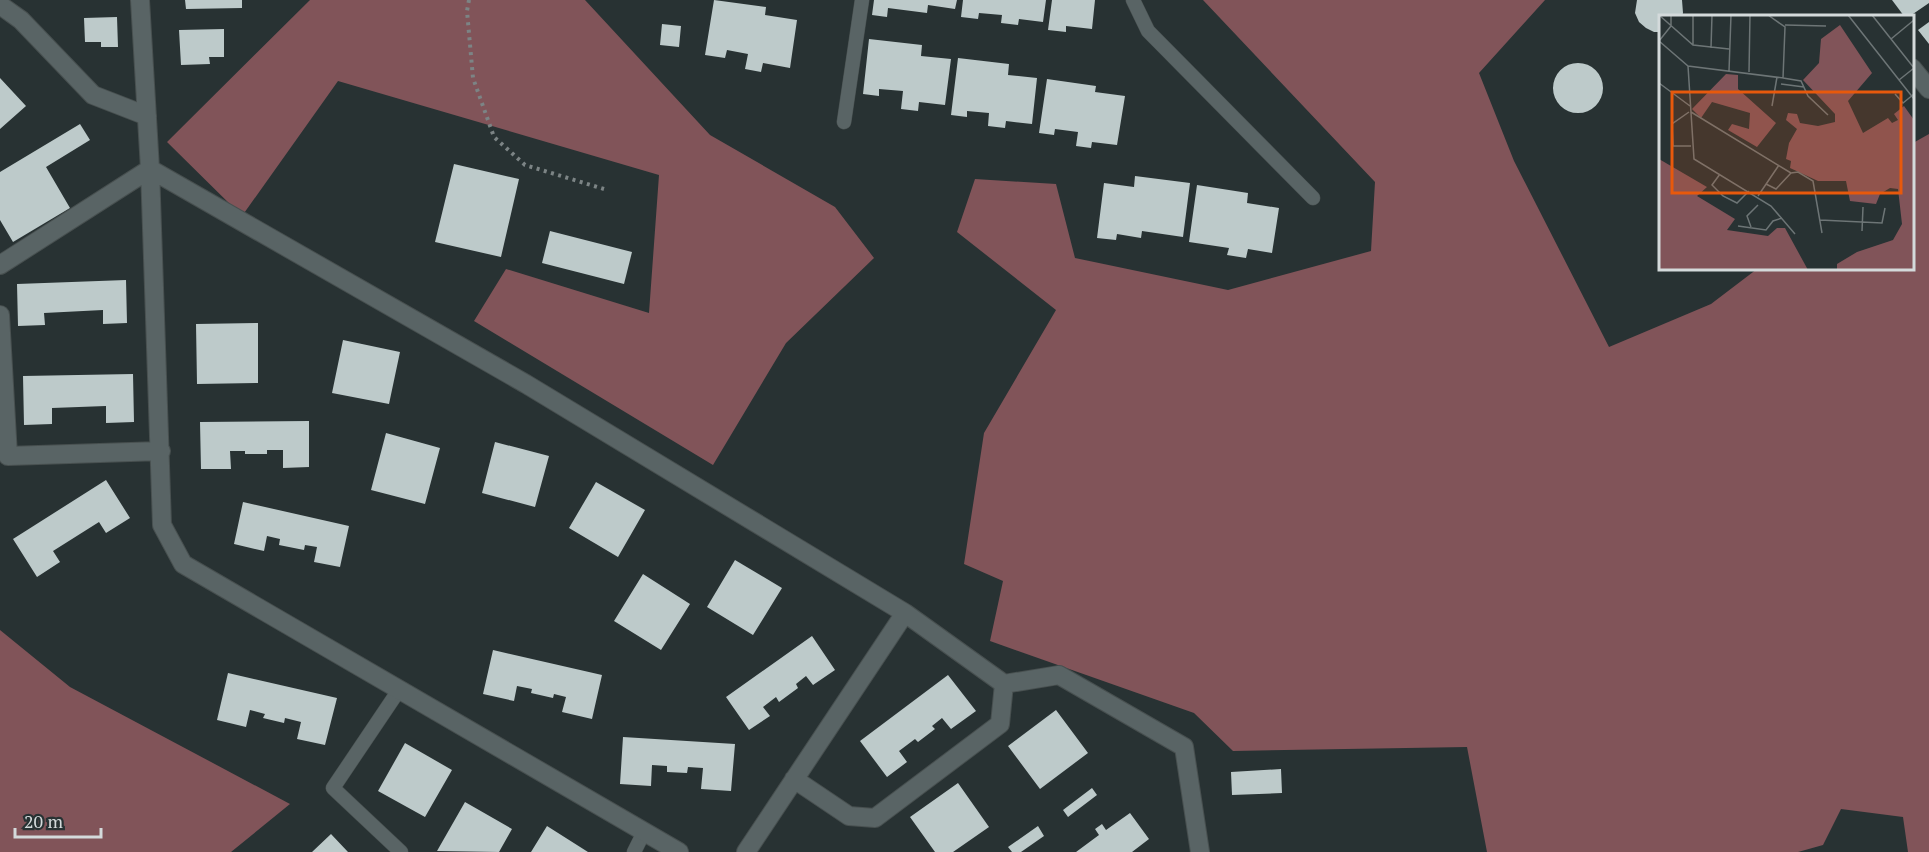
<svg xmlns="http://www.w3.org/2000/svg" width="1929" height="852" font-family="'PT Serif',serif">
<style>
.forest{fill:#815459}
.building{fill:#bdcaca}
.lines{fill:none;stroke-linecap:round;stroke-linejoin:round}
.lane-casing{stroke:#485050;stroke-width:15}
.street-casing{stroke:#485050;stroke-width:20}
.path{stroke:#7c8485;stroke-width:4;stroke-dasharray:3 4.5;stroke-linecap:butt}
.lane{stroke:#596465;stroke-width:14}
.street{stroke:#596465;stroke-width:18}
.inset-road{fill:none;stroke:#6d7576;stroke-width:1.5}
.view{fill:#e8590c;fill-opacity:0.15;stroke:#e8590c;stroke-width:3}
.inset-edge{fill:none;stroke:#d4dadb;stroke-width:3}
</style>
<rect width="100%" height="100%" fill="#283233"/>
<!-- forest -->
<path class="forest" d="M310 0H585L710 135 835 207 874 258 786 343 713 465 474 321 506 269 649 313 659 175 338 81 242 216 167 142Z
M1203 0H1545L1479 73 1514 161 1609 347 1711 304 1757 269 1912 268 1913 143 1929 134V852H1908L1903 817 1841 809 1823 845 1798 852H1487L1467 747 1233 751 1194 713 990 641 1003 581 964 564 984 433 1056 310 957 232 975 179 1056 184 1075 258 1228 290 1371 251 1375 182Z
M0 630 70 687 290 804 231 852H0Z"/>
<!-- building -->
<path class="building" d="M185 0H242V8L186 9Z
M714 0 766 7 765 15 797 20 790 68 763 63 761 72 745 69 748 54 727 50 725 58 705 55Z
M874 0H957L955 9 928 5 927 13 888 8 887 17 872 15Z
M963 0H1046L1043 22 1019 19 1018 25 1001 23 1002 15 979 13 978 19 961 17Z
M1052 0H1095L1092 29 1066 26V32L1048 30Z
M1637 0H1682L1683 13 1682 16H1660V32H1654L1646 28 1639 22 1635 13Z
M1892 0H1929V3L1910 16H1904Z
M117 17 118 47H101V42H85L84 18Z
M1929 22V44L1918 30Z
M662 24 681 26 679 47 660 45Z
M224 29V57H209L210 64 181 65 179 30Z
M869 39 922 45 921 56 951 59 945 105 919 102 918 111 901 109 903 91 879 89V96L863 94Z
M958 58 1009 64 1008 75 1037 78 1032 124 1006 121 1005 128 988 126 989 113 967 111V117L951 115Z
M1553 88a25 25 0 1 1 50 0a25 25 0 1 1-50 0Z
M0 78 26 106 0 129Z
M1047 79 1096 86 1095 92 1125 96 1117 145 1092 142 1091 148 1076 146 1078 132 1055 129 1054 135 1039 133Z
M80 124 90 140 46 167 70 208 13 242 0 220V172Z
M454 164 519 179 501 257 435 242Z
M1135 176 1190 183 1183 237 1142 231 1141 238 1117 234 1116 240 1097 238 1104 183 1134 187Z
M1197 185 1248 193 1247 203 1279 208 1272 253 1248 249 1246 258 1227 255 1229 248 1189 242Z
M550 231 632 252 624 284 542 263Z
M126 280 127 323 103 324V310L44 313 45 325 18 326 17 284Z
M258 323V383L197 384 196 324Z
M343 340 400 352 389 404 332 393Z
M133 374 134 422 106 423V406L52 408V424L24 425 23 376Z
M309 421V467L283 468V450H267V454H245V451H230L231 469H201L200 422Z
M386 433 440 448 425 504 371 490Z
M495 442 549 456 535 507 482 493Z
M106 480 130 518 106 533 99 522 53 551 60 562 37 577 13 539Z
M596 482 645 510 618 557 569 528Z
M243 502 349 526 340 567 314 562 317 547 305 545 304 550 279 545 280 539 267 536 264 551 234 544Z
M735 560 782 588 753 635 707 607Z
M643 574 690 604 661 650 614 621Z
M812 636 835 670 813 685 806 676 796 684 798 688 779 702 776 697 763 707 770 716 749 730 726 697Z
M493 650 602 675 592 719 562 712 566 697 554 694 553 698 531 693 532 689 517 686 514 701 483 694Z
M228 673 337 698 325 745 297 739 301 722 285 718 284 723 263 718 265 714 250 710 246 727 217 720Z
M948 675 976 711 951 729 942 718 932 726 935 729 918 742 915 739 899 751 907 762 887 777 860 741Z
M1056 710 1088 753 1040 789 1008 746Z
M623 737 735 744 731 791 701 789 703 768 688 767 687 773 667 772V766L652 765 651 786 620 784Z
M405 743 452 770 425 817 378 791Z
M1281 769 1282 793 1232 795 1231 772Z
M958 783 989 827 953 852H935L910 817Z
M1092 788 1097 795 1068 817 1063 810Z
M465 802 512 829 499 852 437 851Z
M1130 813 1149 839 1132 852H1076L1099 835 1095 829 1102 824 1106 830Z
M547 826 588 852H531Z
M1038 826 1044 836 1021 852H1012L1008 847Z
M331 834 348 852H312Z"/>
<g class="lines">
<!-- lane casing -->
<g class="lane-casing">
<path id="lane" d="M1133 0 1148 31 1313 198
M844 122 862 0
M399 690 333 788 401 852
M634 852 644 832"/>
</g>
<!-- street casing -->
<g class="street-casing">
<path id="street" d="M140 0 150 169 162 525 183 564 679 852
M0 5 21 20 93 95 147 116
M1912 68 1929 89
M150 169 526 384 905 613 1004 684 1000 724 875 818 849 816 794 779
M0 265 150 169
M0 315 8 456 161 451
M1004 684 1059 675 1184 747 1200 852
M746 852 905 613"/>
</g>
<!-- path -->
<path class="path" d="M469 0 467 11 473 78 494 137 525 165 604 189"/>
<!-- lane -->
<use href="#lane" class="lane"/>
<!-- street -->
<use href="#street" class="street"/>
</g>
<!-- overview -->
<g transform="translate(1659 15)">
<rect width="255" height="255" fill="#283233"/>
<path d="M181 10 213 58 189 86 204 118 229 103 233 108 239 105 235 99 245 91 255 105V255H178V249L198 237 234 225 243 209 239 174 231 173 221 179 217 189 191 186 187 166H159L131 153 132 146 127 144 130 128 138 114 127 105 129 98 138 99 141 108 159 111 176 107V99L144 65 160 48 162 24ZM67 59 79 60V74L117 108 98 132 69 115 73 109 90 114 91 98 53 87 42 103 33 94ZM0 144 48 172 38 181 76 204 68 215 109 221 118 213H126L149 255H0Z" fill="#815459"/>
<path class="inset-road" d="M0 0 34 30 70 34M189 0 255 84M213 0 255 53M126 10 167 11M232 24 255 5M0 26 29 51 124 63 126 12 109 0M0 26 12 11V0M34 30V0M52 33 53 0M29 51 35 144 112 191 136 219M70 56 72 0M90 57 91 0M124 63 142 66 149 81 169 100M240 65 255 53M0 68 31 91M122 69 145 72M236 79 244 88 255 79M113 91 118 62M30 97 13 109 14 131H32M32 97 132 158 117 174 107 169M132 158 139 157 154 166 163 218M61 159 53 170 64 181 78 188 90 176M99 181 120 150M161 205 223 208 226 193M79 211 107 215 114 206 123 203M92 212 88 201 99 190M203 216 204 192"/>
<path class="view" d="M13 77H242V178H13Z"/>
<rect width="255" height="255" class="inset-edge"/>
</g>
<!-- scale -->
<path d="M15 828v9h86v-9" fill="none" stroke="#d4dadb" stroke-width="3"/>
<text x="24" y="828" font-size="18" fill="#d4dadb" stroke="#283233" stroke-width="4.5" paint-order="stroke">20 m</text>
</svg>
